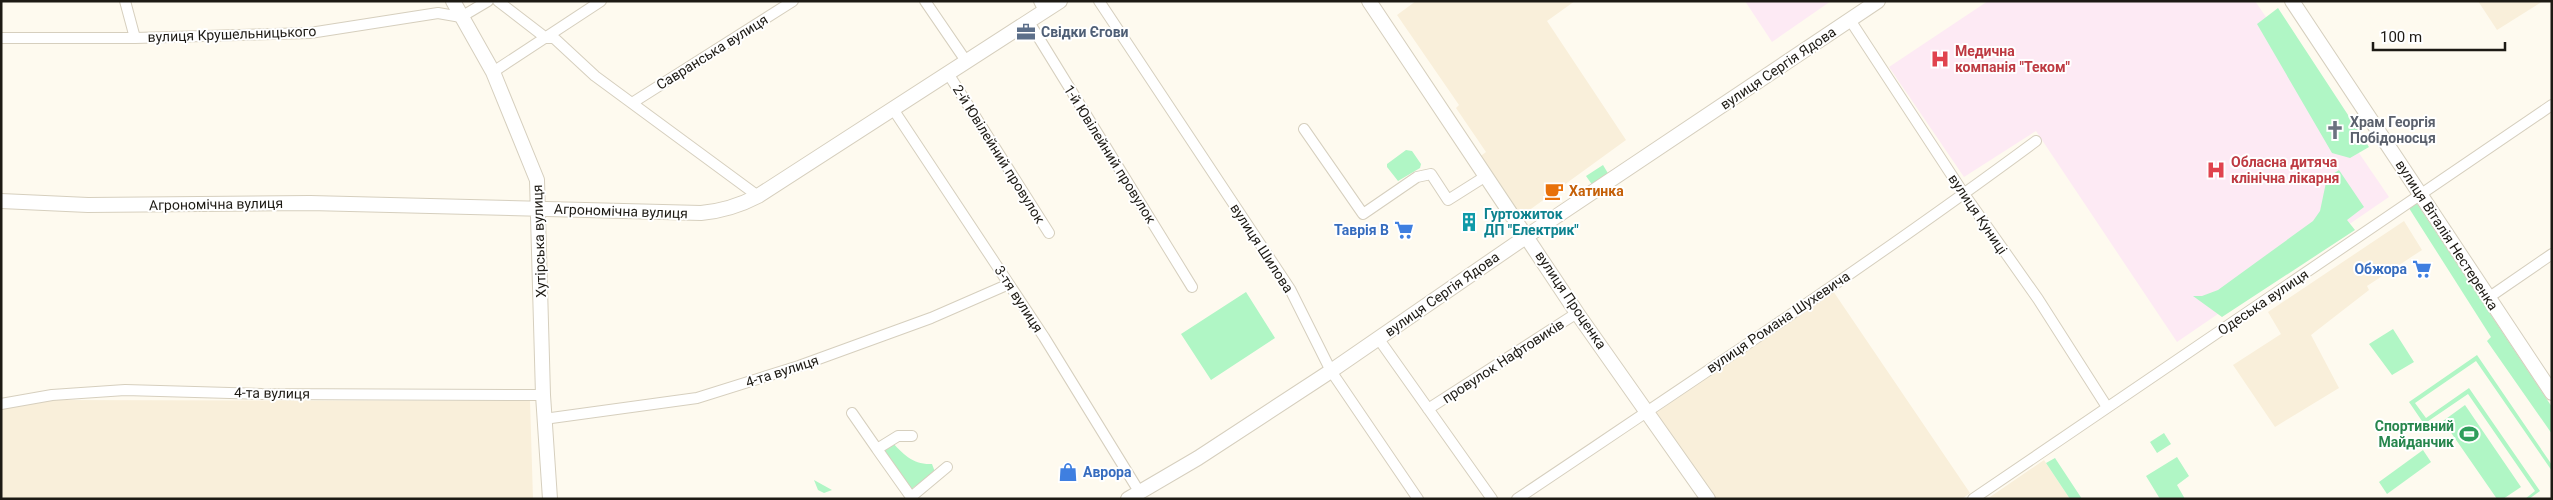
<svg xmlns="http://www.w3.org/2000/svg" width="2553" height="500" font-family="Roboto,sans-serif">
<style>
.industrial{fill:#f9efda}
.medical{fill:#fdeaf4}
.green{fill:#b0f6c5}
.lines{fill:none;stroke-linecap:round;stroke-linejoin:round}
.street-casing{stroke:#d6cfbe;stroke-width:12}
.secondary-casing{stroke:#d6cfbe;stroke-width:16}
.street{stroke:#fff;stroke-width:10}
.secondary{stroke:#fff;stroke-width:14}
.labels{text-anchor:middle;stroke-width:4;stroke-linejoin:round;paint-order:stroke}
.service-label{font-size:14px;font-weight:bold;fill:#4e5e75;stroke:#fff;text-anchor:start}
.street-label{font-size:14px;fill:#1d1a14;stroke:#fff}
.health-label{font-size:14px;font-weight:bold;fill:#be3a42;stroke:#fff;text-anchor:start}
.worship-label{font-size:14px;font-weight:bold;fill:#5b616d;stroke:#fff;text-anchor:start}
.food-label{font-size:14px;font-weight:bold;fill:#c56008;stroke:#fff;text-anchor:start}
.culture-label{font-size:14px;font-weight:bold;fill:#0d838f;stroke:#fff;text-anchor:start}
.shop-label{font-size:14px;font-weight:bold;fill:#366cbe;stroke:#fff;text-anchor:end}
.leisure-label{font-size:14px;font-weight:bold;fill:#27864d;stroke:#fff;text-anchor:end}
</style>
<rect width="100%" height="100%" fill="#fefaef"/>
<!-- industrial -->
<path class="industrial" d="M1416 1H1575L1547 21 1626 140 1517 219 1478 158 1486 152 1456 108 1459 105 1397 15Z
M2478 1H2543L2497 30Z
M2404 221 2422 250 2367 286 2369 290 2311 335 2339 388 2275 427 2233 365 2281 334 2268 312Z
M1831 288 1970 493 1962 499H1710L1648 413Z
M54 400 530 401 533 499H1V408Z
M2044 460 2070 499H1987Z"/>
<!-- medical -->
<path class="medical" d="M1745 1H1831L1772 42Z
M1988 1H2255L2389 197 2177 342 2036 131 1964 177 1889 67Z"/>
<!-- green -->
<path class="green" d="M2278 8 2369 147 2350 158 2332 153 2257 24Z
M1406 150 1412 151 1421 164 1420 168 1398 181 1387 167V164Z
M1603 165 1609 175 1593 186 1586 176Z
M2339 170 2364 207 2347 220 2355 230 2222 317 2193 296H2202L2218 290 2313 221 2320 211 2328 173 2333 174Z
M2416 202 2552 407V434L2487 341 2491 337 2407 205Z
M1246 292 1275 338 1211 380 1181 334Z
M2393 329 2414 362 2392 375 2369 344Z
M2477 355 2552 465V471L2476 361 2415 403 2426 418 2469 388 2540 491 2529 499H2525L2535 491 2468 394 2424 424 2409 402Z
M2465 405 2521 487 2503 499H2497L2443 421Z
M2164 433 2171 444 2157 453 2150 442Z
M891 441C903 454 913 465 932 464L935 472 907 492 880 449Z
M2423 450 2431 462 2387 494 2379 482Z
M2177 457 2189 476 2177 485 2185 499H2160L2146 476Z
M2055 458 2082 499H2070L2046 463Z
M814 480 832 490 824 493 818 490Z"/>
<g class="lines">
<!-- street casing -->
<g class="street-casing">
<path id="street" d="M125 1 135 38
M498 1 546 38H554L595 76 758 196
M925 1 966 61
M1039 1 1044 11
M1099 1 1290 289 1331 371 1418 499
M1850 20 1964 194 2038 299 2107 407
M1029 22 1192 287
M1 38H135L310 33 438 13 461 17 488 1
M493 72 601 1
M949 75 1049 233
M632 103 793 1
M893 109 1044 337 1140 493
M1304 129 1363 214 1417 177 1431 174 1448 200 1486 176
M2488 298 2552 254
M1378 338 1492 499
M1 404 52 395 125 390 262 394 543 395
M1428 409 1577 313
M852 413 877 449 898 436H912
M544 419 697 398 799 366 931 318 1009 284
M877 449 911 497 947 467
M1517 499C1691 382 1867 266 2036 141
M1973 499 2552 105"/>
</g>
<!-- secondary casing -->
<g class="secondary-casing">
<path id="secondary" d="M453 1 493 72 537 180 543 395 550 499
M1369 1 1577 313 1708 499
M2292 1 2552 393
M1 201 88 205 310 203 701 213C723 211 739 206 758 196L1060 1
M1128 499 1198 458 1331 371 1527 236 1878 1"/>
</g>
<!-- street -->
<use href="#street" class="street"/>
<!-- secondary -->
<use href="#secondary" class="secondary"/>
</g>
<!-- icons -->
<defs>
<g id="office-bare" transform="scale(1.5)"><path d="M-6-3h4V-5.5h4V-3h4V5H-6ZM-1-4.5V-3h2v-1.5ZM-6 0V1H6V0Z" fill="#5c6f8a" stroke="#fff" stroke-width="2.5" paint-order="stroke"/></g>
<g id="hospital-bare" transform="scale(1.5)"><path d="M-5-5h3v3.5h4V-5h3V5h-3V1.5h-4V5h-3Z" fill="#e0444e" stroke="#fff" stroke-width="2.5" paint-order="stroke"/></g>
<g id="church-bare" transform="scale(1.5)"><path d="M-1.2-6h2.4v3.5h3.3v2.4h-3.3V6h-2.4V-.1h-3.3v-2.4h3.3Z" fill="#6b7280" stroke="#fff" stroke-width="2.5" paint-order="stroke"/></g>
<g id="cafe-bare" transform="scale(1.5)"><path d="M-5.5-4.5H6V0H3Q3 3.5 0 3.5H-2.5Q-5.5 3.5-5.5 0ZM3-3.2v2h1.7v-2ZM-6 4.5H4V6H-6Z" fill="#e8710a" stroke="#fff" stroke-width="2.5" paint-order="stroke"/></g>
<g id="building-bare" transform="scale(1.5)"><path d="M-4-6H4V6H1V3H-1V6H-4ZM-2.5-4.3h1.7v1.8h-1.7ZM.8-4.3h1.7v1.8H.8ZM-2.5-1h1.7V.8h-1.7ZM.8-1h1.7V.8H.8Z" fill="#0f9aa8" stroke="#fff" stroke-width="2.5" paint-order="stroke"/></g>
<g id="supermarket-bare" transform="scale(1.5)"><path d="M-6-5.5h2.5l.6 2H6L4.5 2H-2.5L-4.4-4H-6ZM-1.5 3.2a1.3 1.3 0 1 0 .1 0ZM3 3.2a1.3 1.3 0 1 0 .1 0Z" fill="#3f7fe0" stroke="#fff" stroke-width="2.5" paint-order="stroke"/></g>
<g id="stadium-bare" transform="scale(1.5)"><path d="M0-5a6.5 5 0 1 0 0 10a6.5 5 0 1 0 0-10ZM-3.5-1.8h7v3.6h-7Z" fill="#2e9e5b" stroke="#fff" stroke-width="2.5" paint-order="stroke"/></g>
<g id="shop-bare" transform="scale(1.5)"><path d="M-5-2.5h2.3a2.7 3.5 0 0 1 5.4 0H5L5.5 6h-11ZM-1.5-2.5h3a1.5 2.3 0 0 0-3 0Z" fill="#3f7fe0" stroke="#fff" stroke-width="2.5" paint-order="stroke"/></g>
</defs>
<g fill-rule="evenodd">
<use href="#office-bare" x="1026" y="32"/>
<use href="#hospital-bare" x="1940" y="59"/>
<use href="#church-bare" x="2335" y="130"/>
<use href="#hospital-bare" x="2216" y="170"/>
<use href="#cafe-bare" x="1554" y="191"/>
<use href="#building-bare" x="1469" y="222"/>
<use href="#supermarket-bare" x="1404" y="230"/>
<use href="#supermarket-bare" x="2422" y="269"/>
<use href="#stadium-bare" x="2469" y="434"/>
<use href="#shop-bare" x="1068" y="472"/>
</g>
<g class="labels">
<!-- service labels -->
<g class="service-label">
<text x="1041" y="37">Свідки Єгови</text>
</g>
<!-- street labels -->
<g class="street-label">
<text transform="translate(232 34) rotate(-2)" y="5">вулиця Крушельницького</text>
<text transform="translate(712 52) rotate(-32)" y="5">Савранська вулиця</text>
<text transform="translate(1778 68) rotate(-34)" y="5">вулиця Сергія Ядова</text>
<text transform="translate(999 154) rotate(58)" y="5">2-й Ювілейний провулок</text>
<text transform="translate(1110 154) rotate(58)" y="5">1-й Ювілейний провулок</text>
<text transform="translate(216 204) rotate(-1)" y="5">Агрономічна вулиця</text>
<text transform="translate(621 211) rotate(2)" y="5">Агрономічна вулиця</text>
<text transform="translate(1978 214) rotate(56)" y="5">вулиця Куниці</text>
<text transform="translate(2447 235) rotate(57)" y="5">вулиця Віталія Нестеренка</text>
<text transform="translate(539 241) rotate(-92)" y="5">Хутірська вулиця</text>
<text transform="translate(1262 248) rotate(57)" y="5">вулиця Шилова</text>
<text transform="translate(1442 294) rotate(-35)" y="5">вулиця Сергія Ядова</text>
<text transform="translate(1019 299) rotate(57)" y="5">3-тя вулиця</text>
<text transform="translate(1571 300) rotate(56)" y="5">вулиця Проценка</text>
<text transform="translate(2263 302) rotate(-34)" y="5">Одеська вулиця</text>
<text transform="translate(1778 322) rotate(-34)" y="5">вулиця Романа Шухевича</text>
<text transform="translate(1503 361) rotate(-33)" y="5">провулок Нафтовиків</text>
<text transform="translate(782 371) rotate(-18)" y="5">4-та вулиця</text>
<text transform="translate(272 393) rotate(1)" y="5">4-та вулиця</text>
</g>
<!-- health labels -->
<g class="health-label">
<text x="1955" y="56">Медична<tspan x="1955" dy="16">компанія "Теком"</tspan></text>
<text x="2231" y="167">Обласна дитяча<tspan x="2231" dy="16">клінічна лікарня</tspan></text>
</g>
<!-- worship labels -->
<g class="worship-label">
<text x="2350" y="127">Храм Георгія<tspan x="2350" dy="16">Побідоносця</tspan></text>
</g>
<!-- food labels -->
<g class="food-label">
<text x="1569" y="196">Хатинка</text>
</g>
<!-- culture labels -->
<g class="culture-label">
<text x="1484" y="219">Гуртожиток<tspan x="1484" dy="16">ДП "Електрик"</tspan></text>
</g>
<!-- shop labels -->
<g class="shop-label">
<text x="1389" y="235">Таврія В</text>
<text x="2407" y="274">Обжора</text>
<text x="1083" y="477" text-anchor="start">Аврора</text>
</g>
<!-- leisure labels -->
<g class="leisure-label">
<text x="2454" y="431">Спортивний<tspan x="2454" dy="16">Майданчик</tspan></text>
</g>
</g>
<!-- border -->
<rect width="2553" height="500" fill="none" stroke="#1d1a14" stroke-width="5"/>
<!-- scale -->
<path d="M2373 42v8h132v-8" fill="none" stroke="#1d1a14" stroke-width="2.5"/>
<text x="2380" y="42" font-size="15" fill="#1d1a14" stroke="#ffffff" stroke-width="4" paint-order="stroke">100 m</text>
</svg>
